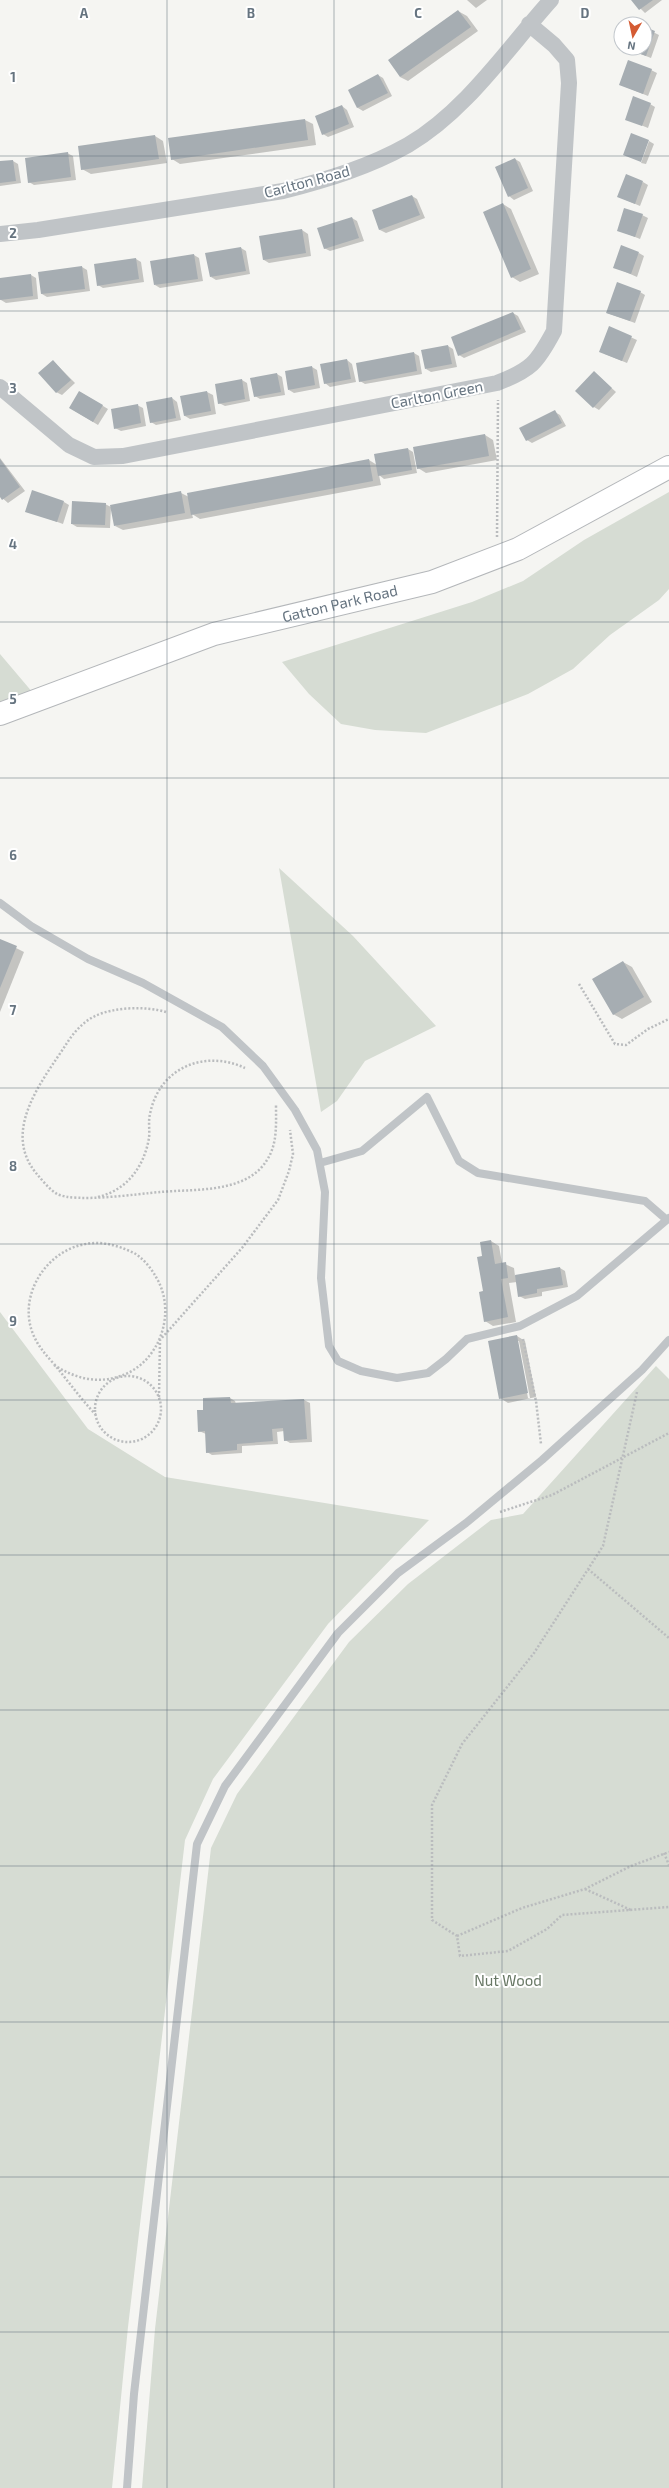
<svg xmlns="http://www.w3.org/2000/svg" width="669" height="2488" font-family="'Exo 2',sans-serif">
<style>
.green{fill:#d6dcd3}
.shadow{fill:#0003;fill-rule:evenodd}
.building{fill:#a6adb2}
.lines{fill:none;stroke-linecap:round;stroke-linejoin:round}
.primary-casing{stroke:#b4b7ba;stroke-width:24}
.path{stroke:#babcbe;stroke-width:2.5;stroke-dasharray:2 2;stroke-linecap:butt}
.service{stroke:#c0c4c7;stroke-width:8}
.minor{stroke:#c0c4c7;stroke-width:16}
.primary{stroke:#fff;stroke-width:22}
.grid{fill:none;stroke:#667480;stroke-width:1;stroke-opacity:0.55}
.labels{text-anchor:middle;stroke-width:4;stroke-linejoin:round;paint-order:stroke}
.street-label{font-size:15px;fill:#667480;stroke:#fff}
.park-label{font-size:15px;fill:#687865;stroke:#fff}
.grid-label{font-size:13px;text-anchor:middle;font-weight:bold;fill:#667480;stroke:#fff;stroke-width:4;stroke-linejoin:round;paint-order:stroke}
</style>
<rect width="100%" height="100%" fill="#f5f5f2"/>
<!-- green -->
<path class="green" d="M669 492V589L659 600 610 635 573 669 528 694 426 733 375 730 341 724 309 694 282 662 472 602 523 581 584 540Z
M0 654 39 700 0 708Z
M279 868 353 936 436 1026 365 1061 337 1101 321 1112Z
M0 1312 88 1429 165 1477 429 1520 328 1624 213 1779 185 1840 128 2327 112 2488H0Z
M656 1366 669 1379V2488H142L155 2329 211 1848 237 1794 349 1642 408 1584 491 1520 523 1514Z"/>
<!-- shadow -->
<path class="shadow" d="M467 0H487L476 8Z
M632 0H662L645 13Z
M458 11 467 16 478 31 408 81 400 77Z
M645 28 659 35 651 58 625 48H645Z
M651 70 657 73 648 96 621 85Z
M378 75 383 78 392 96 363 111 358 108 349 90Z
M650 104 655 107 648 128 626 119Z
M342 106 347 110 354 127 328 137 323 134Z
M305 120 313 124 316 145 180 164 172 159Z
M155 136 163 141 167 163 91 174 82 169Z
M649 141 654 144 646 164 641 163Z
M67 153 73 156 76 180 34 185 29 182Z
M515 159 520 162 533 191 514 200 509 196Z
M13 161 18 164 21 183 0 186V162Z
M643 182 648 185 640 206 619 197Z
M412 196 417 199 425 218 386 233 380 230 373 211Z
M503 204 511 209 539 274 520 282 512 277Z
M642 215 648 218 640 239 618 230Z
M352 218 357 221 364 241 330 251 324 248Z
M302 230 308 234 311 256 269 263 264 260 260 237Z
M241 248 246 251 250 274 216 280 211 277Z
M639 253 644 256 637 277 614 267Z
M194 255 199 258 203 281 160 288 155 285Z
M136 259 141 262 144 282 103 288 98 285Z
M82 267 87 270 90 291 47 297 42 294 39 273Z
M31 275 36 278 38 299 6 303 1 300 0 279Z
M640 292 645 295 635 323 607 313Z
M513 313 518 316 526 332 464 358 459 355Z
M610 328 637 340 627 363 605 354Z
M448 346 453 349 457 367 431 372 426 369Z
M414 353 419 356 422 374 365 384 360 381Z
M347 360 352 364 356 382 330 387 325 383Z
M53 361 75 383 62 395 56 392Z
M312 367 317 370 320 388 294 393 289 390Z
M594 372 616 392 599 410 594 407Z
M277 374 282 377 285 395 260 399 255 396Z
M242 380 247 383 250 401 225 406 219 403Z
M80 392 108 409 98 425 70 408Z
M207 392 213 395 216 414 190 419 185 416 181 397Z
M172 398 177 402 181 420 156 425 151 422Z
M137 405 143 408 146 426 121 431 115 428Z
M555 412 560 415 566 426 532 443 527 440Z
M485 435 493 440 497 460 426 473 418 468Z
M408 449 413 452 417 473 384 479 379 475 381 485 200 519 192 514 193 518 123 530 115 526 181 493 189 497 369 460 377 465Z
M0 458 25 491 8 503 0 496Z
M64 502 69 505 63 524 27 511Z
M105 504 111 507 110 528 77 527 72 524Z
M0 940 24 952 0 1012Z
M623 962 632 967 652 1002 622 1019 613 1014Z
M491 1241 499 1246 502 1263 514 1268 515 1276 560 1268 565 1271 568 1287 542 1292V1296L525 1299 519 1296 517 1282 509 1283 516 1322 493 1326 485 1321 483 1257Z
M517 1336 525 1341 536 1397 508 1403 500 1398ZM517 1341H519L530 1398H528Z
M230 1398 235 1401 236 1404 304 1400 310 1403 312 1442 290 1443 285 1440 284 1431 277 1432 278 1444 242 1446V1453L212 1455 207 1452 206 1434 199 1431 204 1411Z"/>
<!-- building -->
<path class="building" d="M631 0H653L639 10Z
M458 10 471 27 400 77 388 60Z
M645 27 655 31 646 56 624 48H645Z
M628 60 652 69 643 94 619 85Z
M378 74 388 93 357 108 348 90Z
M633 96 651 103 642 126 625 120Z
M342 105 349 124 322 135 315 116Z
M305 119 308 140 171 160 168 138Z
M631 133 649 140 641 162 623 155Z
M155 135 159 159 81 170 78 146Z
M68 152 71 177 28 183 25 158Z
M515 158 528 188 508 197 495 167Z
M13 160 16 181 0 183V161Z
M626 174 643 181 635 204 617 197Z
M412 195 420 215 379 230 372 210Z
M503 203 531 269 511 278 483 212Z
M624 208 643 214 635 237 617 231Z
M352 217 359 238 324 249 317 228Z
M302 229 306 253 263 260 259 236Z
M621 245 639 252 631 274 613 268Z
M241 247 246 271 210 277 205 253Z
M194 254 198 279 154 285 150 261Z
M136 258 139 279 97 286 94 264Z
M82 266 85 289 41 294 38 272Z
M31 274 33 296 0 300V278Z
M617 282 641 291 630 321 606 313Z
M513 312 521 329 458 356 451 337Z
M609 326 632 336 622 361 599 352Z
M448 345 452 364 425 369 421 350Z
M414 352 417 371 359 382 356 363Z
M347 359 351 379 324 384 320 364Z
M53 360 71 380 56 393 38 373Z
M312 366 315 385 288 390 285 371Z
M594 371 612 388 593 408 575 391Z
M277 373 281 392 254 397 250 378Z
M242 379 245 399 218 404 215 384Z
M79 391 103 405 93 422 69 408Z
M207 391 211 411 184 416 180 396Z
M172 397 176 418 150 423 146 402Z
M138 404 141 423 114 429 111 409Z
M555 410 562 423 526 441 519 428Z
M485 434 489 456 417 469 413 447Z
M408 448 412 470 378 476 374 454Z
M0 459 20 487 2 500 0 497Z
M369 459 373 481 191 515 187 493Z
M32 490 64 501 57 522 25 512Z
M181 491 185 513 114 526 110 505Z
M72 501 106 503 105 525 71 524Z
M0 939 17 946 0 988Z
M623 961 644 997 613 1015 592 979Z
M491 1240 495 1264 506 1262 508 1278 501 1279 508 1317 484 1322 479 1292 483 1291 477 1257 482 1256 480 1242Z
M560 1267 563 1285 537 1289V1293L518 1297 515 1275Z
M517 1335 528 1393 499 1399 488 1341Z
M230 1397 231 1403 304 1399 307 1439 284 1441 283 1428 272 1429 273 1441 237 1444V1450L206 1453 205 1431 198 1432 197 1410H203V1398Z"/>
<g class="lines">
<!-- primary casing -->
<g class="primary-casing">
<g id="primary">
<path id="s1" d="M0 714 214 634 432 582 518 549 669 467"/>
</g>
</g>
<!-- path -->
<path class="path" d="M497 537 498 400
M579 984 615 1044 626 1045 648 1029 669 1019
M166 1012C146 1006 114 1007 95 1016 83 1022 74 1032 67 1043 43 1080 1 1130 36 1173 42 1180 49 1189 57 1194 76 1203 137 1194 160 1192 192 1189 237 1193 261 1168 278 1149 276 1129 276 1105
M98 1197C127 1190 144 1167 149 1138 150 1130 148 1122 150 1114 159 1068 204 1049 245 1068
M523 1339 536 1401 541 1444
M54 1365C73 1377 94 1384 117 1377 159 1366 178 1313 156 1277 151 1268 143 1258 134 1253 117 1245 100 1240 81 1245 44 1254 18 1297 33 1334 38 1346 45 1354 54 1364 68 1381 81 1399 96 1415
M95 1409a33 33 0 1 1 66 0a33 33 0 1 1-66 0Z
M637 1392 603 1546 534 1653 462 1744 432 1805V1920L457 1936 460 1956 508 1951 547 1929 562 1915 669 1907
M159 1397 160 1340 242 1248 278 1200 289 1171 293 1154 290 1130
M500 1512 552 1495 669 1433
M588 1569 669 1638
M664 1853 669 1865
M585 1889 631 1910
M457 1936 522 1908 585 1889 631 1866 669 1852"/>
<!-- service -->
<path class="service" d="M0 903 31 926 88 959 143 983 222 1027 263 1066 295 1110 317 1150 325 1192 321 1278 329 1346 338 1361 361 1371 397 1378 428 1373 446 1359 467 1339 520 1326 577 1296 669 1218
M320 1163 362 1151 427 1097 459 1161 478 1173 645 1201 667 1220
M127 2488 134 2394 197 1844 225 1786 338 1633 398 1573 466 1523 542 1460 642 1370 669 1340"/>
<!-- minor -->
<path class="minor" d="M0 234 38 230 283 191C326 180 369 167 408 145 466 111 507 49 551 0
M0 387 69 445 94 457 123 456 497 383C531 370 537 363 554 331L569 83 567 60 554 45 529 24"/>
<!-- primary -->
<use href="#primary" class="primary"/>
</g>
<!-- grid -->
<path class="grid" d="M167 0V2488M334 0V2488M502 0V2488M0 156H669M0 311H669M0 466H669M0 622H669M0 778H669M0 933H669M0 1088H669M0 1244H669M0 1400H669M0 1555H669M0 1710H669M0 1866H669M0 2022H669M0 2177H669M0 2332H669"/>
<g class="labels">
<!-- street labels -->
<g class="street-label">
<text transform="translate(307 182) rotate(-15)" y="5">Carlton Road</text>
<text transform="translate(437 395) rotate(-11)" y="5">Carlton Green</text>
<text dy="5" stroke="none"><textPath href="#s1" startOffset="358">Gatton Park Road</textPath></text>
</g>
<!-- park labels -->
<g class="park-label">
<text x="508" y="1986">Nut Wood</text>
</g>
</g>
<g class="grid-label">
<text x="84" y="18">A</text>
<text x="251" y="18">B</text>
<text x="418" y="18">C</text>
<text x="585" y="18">D</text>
<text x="13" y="82">1</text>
<text x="13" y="238">2</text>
<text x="13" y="393">3</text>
<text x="13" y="549">4</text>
<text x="13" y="704">5</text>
<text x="13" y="860">6</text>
<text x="13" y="1015">7</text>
<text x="13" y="1171">8</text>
<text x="13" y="1326">9</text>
</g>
<!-- north arrow -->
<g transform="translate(633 36) rotate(189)"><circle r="19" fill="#ffffff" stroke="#c2c7cc"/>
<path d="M0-3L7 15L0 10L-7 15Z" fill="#d45b33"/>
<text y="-6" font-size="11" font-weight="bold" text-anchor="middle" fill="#667480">N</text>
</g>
</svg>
